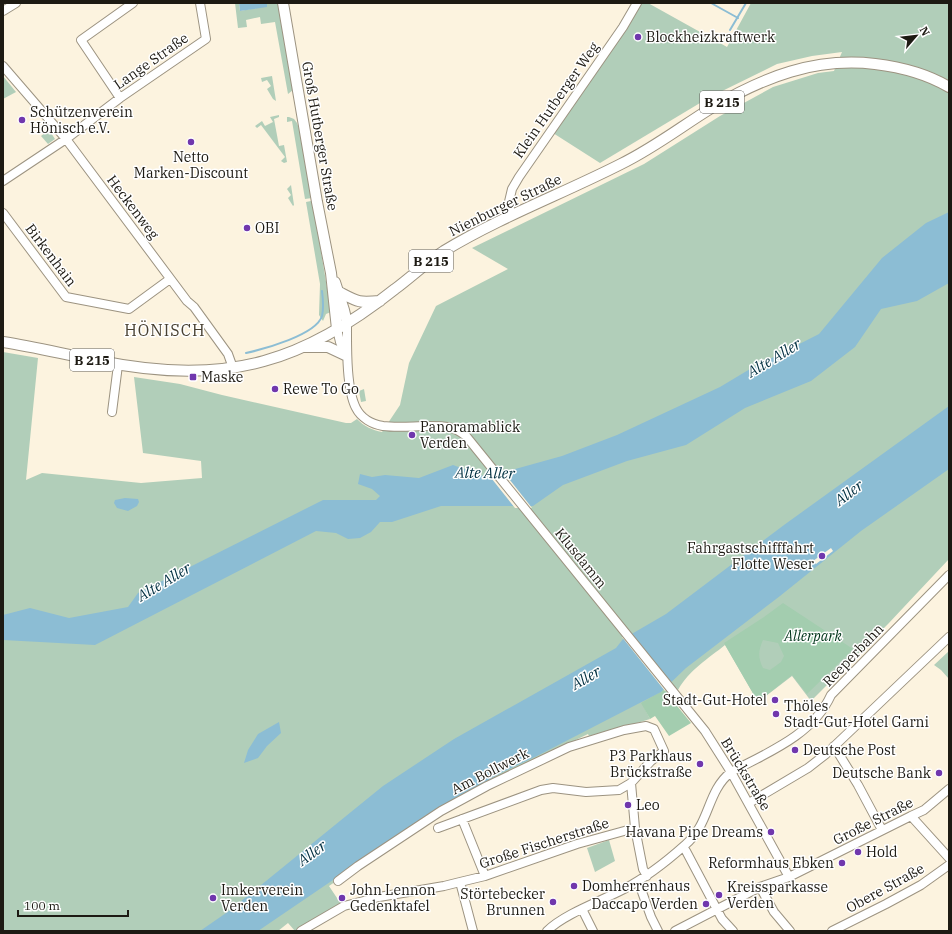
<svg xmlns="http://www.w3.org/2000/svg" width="952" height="934" font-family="'IBM Plex Serif',serif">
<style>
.green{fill:#b1ceb9}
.forest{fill:#a3cdaf;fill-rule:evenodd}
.water{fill:#8cbdd4}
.pier{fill:#fcf3df}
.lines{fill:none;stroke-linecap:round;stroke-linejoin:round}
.stream{stroke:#8cbdd4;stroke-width:2}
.minor-casing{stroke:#9c9381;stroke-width:10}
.major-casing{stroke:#9c9381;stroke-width:12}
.minor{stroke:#fff;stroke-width:8}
.major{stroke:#fff;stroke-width:10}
.poi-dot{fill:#7037ad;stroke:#fff;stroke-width:1.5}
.labels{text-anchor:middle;stroke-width:3;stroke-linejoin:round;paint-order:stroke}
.shield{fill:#fff;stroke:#615f5a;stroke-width:1}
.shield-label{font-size:13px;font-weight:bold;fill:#1d1a13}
.poi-label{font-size:14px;fill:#1d1a13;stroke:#fff;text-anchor:start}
.street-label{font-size:14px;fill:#1d1a13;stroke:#fff}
.park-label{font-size:14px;font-style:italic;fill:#00351a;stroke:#fff}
.water-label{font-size:15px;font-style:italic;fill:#012f40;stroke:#fff}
.quarter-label{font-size:16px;letter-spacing:1px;fill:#484031;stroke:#fff}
</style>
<rect width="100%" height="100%" fill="#fcf3df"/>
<!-- green -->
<path class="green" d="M235 3H239L240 11 267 6V3H280L293 90 288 94 275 22 261 24 260 17 246 20 247 27 238 28Z
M642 3H648L727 47 751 3H949V559L888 624 811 701 792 676 758 702 725 645C709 658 688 671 678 690L675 687 659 700 644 707 650 719 608 732 589 736 588 734 479 787 403 835 329 886 341 904 295 931 288 923 278 931H3V352L38 358 26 480 42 473 141 483 202 478 201 461 143 453 134 377 180 384 222 395 346 423H351L357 419C365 427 372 430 382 432L400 405 409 363 436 306 508 269 472 248 644 164 720 116 773 87 818 73 834 71 842 52 812 56 777 64 710 97 600 163 553 133 588 85Z
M3 76 16 92 3 99Z
M272 76 276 101 273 99 267 89 271 86 267 80 262 82 261 78Z
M279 115V117L274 119 279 146 284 145 287 162 284 163 281 161 285 157 261 125 257 128 255 126 262 121 265 126 273 122 270 117Z
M287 117H289L294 119 297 123 301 134 312 198 305 199 292 121 287 122Z
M49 130 55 139 48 144 41 136Z
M291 185 294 205 293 206 288 198 291 195 287 189Z
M311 201V203H313L331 312 326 314 323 321 319 315 320 284 306 202Z
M364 389 366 401 361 402 359 391Z
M949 651V679L941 670 934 665Z
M609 840 615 861 595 872 587 848Z"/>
<!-- forest -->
<path class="forest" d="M783 603 853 649 807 694 792 675 758 702 724 643 764 617ZM763 640 778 643 784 656 781 662 770 670 763 668C758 658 758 651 763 640Z
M664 690 691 723 669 736 655 716 650 719 641 703Z"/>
<!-- water -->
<path class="water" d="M239 3H267V7L240 11Z
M949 212V283L917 301 881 309 855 347 811 381 745 408 686 445 627 461 563 485 533 506H441L392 522H380L371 532 360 538 348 539 336 533 316 531 95 645 3 640V615L30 608 69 618 128 607 138 593 323 500H376L380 496 372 489 358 484 360 474 372 477 385 475 419 478 453 465 486 477 562 456 617 435 720 387 750 369 819 334 882 258 926 223Z
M949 406V469L861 531 780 596 686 668 661 692 537 756 503 772 474 788 408 829 258 931H200L229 911 383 786 454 739 616 648 623 639 666 614 784 525Z
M125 498 138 499 139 502 137 506 128 511 117 508 114 503 115 500Z
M279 722 281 733 267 746 258 758 244 763 248 750 258 734Z"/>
<!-- pier -->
<path class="pier" d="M502 470 532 508H515L488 474Z
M831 548 833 551 816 564 813 561Z
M630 633 672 685 665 691 622 637Z"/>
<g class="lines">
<!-- stream -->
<path class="stream" d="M711 3 738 18
M730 30 746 3
M246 353C264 349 316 335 322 316 324 308 323 299 322 291"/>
<!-- minor casing -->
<g class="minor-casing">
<path id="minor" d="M3 11 16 3
M3 66 66 139 187 301 194 307 228 354 233 368
M120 98 81 40 133 3
M3 181 66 139 120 98 206 39 200 3
M3 213 66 297 129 309 170 279
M513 215 508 206 512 189 519 177 623 27 637 3
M347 323C347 345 346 389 356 408 361 418 372 424 383 426 398 428 414 426 429 426 444 426 454 426 466 436L705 731 731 772 789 877
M337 329 340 342 345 355
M112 412 118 365
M834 746 858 785 882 830
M631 783 635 828 643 869 647 876
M749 803 808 768 826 754 949 637
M911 816 949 858
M462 819 485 876
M686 851 722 919 733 931
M338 881 358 866 441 811 487 786 569 747 624 730 646 726 654 729 664 751 651 761 631 783 619 790 586 792 553 788 541 790 438 828
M460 882 473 931
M760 887 774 912 790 931
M641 889 651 917 658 931
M582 909 593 931
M301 931 344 906 379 897 444 886 460 882 485 876 577 844 635 828
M547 931C564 914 601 901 624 889 647 877 666 862 685 845 711 823 706 792 731 772 767 753 813 735 831 695L949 575
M675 931 760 887 789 877 911 816 924 810 949 789
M832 931 886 904 921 885 949 865"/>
</g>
<!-- major casing -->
<g class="major-casing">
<path id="major" d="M283 3 317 202 331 273 337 329
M335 282 344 310 347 323
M339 292C358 302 358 303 380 301
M3 342C36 347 67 355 100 361 154 372 210 376 264 361 312 348 356 320 395 289 411 277 427 262 444 251 500 217 562 194 621 164 654 148 682 126 713 107 764 77 815 57 875 64 900 67 927 74 949 87
M305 347H328L345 355"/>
</g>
<!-- minor -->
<use href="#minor" class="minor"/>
<!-- major -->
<use href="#major" class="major"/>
</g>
<!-- markers -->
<g class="poi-dot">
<circle cx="638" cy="37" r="4"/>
<circle cx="22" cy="120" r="4"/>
<circle cx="191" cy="142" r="4"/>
<circle cx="247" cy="228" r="4"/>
<rect x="189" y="373" width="8" height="8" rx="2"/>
<circle cx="275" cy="389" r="4"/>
<circle cx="412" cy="435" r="4"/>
<circle cx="822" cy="556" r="4"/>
<circle cx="775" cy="700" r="4"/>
<circle cx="776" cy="714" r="4"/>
<circle cx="795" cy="750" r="4"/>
<circle cx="700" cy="764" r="4"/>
<circle cx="939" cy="773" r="4"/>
<circle cx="628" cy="805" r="4"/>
<circle cx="771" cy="832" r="4"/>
<circle cx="858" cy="852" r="4"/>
<circle cx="842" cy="863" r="4"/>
<circle cx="574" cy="886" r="4"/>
<circle cx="719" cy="895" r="4"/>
<circle cx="213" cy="898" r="4"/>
<circle cx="342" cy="898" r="4"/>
<circle cx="553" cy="902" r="4"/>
<circle cx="706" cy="904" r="4"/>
</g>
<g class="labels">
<!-- shield labels -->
<g class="shield">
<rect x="700" y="91" width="44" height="22" rx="3"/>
<rect x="409" y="250" width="44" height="22" rx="3"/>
<rect x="70" y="349" width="44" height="22" rx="3"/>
</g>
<g class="shield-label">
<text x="722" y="107">B 215</text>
<text x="431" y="266">B 215</text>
<text x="92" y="365">B 215</text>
</g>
<!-- poi labels -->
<g class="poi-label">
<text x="646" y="42">Blockheizkraftwerk</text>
<text x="30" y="117">Schützenverein<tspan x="30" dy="16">Hönisch e.V.</tspan></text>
<text x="191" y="162" text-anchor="middle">Netto<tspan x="191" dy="16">Marken-Discount</tspan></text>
<text x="255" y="233">OBI</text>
<text x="201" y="382">Maske</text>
<text x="283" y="394">Rewe To Go</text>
<text x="420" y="432">Panoramablick<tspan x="420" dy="16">Verden</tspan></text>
<text x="814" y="553" text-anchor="end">Fahrgastschifffahrt<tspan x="814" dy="16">Flotte Weser</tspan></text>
<text x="767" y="705" text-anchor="end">Stadt-Gut-Hotel</text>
<text x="784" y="711">Thöles<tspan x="784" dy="16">Stadt-Gut-Hotel Garni</tspan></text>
<text x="803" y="755">Deutsche Post</text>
<text x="692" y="761" text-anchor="end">P3 Parkhaus<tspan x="692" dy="16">Brückstraße</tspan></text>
<text x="931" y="778" text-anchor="end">Deutsche Bank</text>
<text x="636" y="810">Leo</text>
<text x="763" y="837" text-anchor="end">Havana Pipe Dreams</text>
<text x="866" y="857">Hold</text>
<text x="834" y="868" text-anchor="end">Reformhaus Ebken</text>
<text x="582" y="891">Domherrenhaus</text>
<text x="727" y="892">Kreissparkasse<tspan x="727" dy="16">Verden</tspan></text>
<text x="221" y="895">Imkerverein<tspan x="221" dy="16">Verden</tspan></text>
<text x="350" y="895">John Lennon<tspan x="350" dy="16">Gedenktafel</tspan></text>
<text x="545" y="899" text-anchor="end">Störtebecker<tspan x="545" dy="16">Brunnen</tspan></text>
<text x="698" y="909" text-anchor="end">Daccapo Verden</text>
</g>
<!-- street labels -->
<g class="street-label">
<text transform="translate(151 61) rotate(-35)" y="5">Lange Straße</text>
<text transform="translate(556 100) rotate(-55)" y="5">Klein Hutberger Weg</text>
<text transform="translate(320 136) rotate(80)" y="5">Groß Hutberger Straße</text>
<text transform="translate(505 205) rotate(-26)" y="5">Nienburger Straße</text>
<text transform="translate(133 207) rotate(53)" y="5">Heckenweg</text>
<text transform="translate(51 255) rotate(53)" y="5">Birkenhain</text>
<text transform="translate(581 558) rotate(51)" y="5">Klusdamm</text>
<text transform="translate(853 655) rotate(-46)" y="5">Reeperbahn</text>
<text transform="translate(490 771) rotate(-27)" y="5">Am Bollwerk</text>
<text transform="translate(746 774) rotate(59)" y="5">Brückstraße</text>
<text transform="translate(873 821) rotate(-27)" y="5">Große Straße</text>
<text transform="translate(544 843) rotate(-18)" y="5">Große Fischerstraße</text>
<text transform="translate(885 888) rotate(-29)" y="5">Obere Straße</text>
</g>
<!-- park labels -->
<g class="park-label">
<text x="813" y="641">Allerpark</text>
</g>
<!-- water labels -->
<g class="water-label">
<text transform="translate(774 358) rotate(-31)" y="5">Alte Aller</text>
<text transform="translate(485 473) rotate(1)" y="5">Alte Aller</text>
<text transform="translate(849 493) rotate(-37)" y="5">Aller</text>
<text transform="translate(164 582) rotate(-31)" y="5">Alte Aller</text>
<text transform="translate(586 678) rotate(-30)" y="5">Aller</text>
<text transform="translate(312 853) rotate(-36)" y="5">Aller</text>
</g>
<!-- quarter labels -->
<g class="quarter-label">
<text x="165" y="336">HÖNISCH</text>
</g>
</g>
<!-- border -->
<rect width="952" height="934" fill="none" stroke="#1d1a13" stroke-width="8"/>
<!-- north arrow -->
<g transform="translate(916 36) rotate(62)" stroke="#ffffff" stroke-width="3" paint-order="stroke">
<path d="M0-3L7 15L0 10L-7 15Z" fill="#1d1a13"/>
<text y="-6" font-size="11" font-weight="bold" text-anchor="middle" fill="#1d1a13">N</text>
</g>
<!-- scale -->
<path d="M18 910v6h110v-6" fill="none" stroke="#1d1a13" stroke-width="2"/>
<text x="24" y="910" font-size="12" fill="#1d1a13" stroke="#ffffff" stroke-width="3" paint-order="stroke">100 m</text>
</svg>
